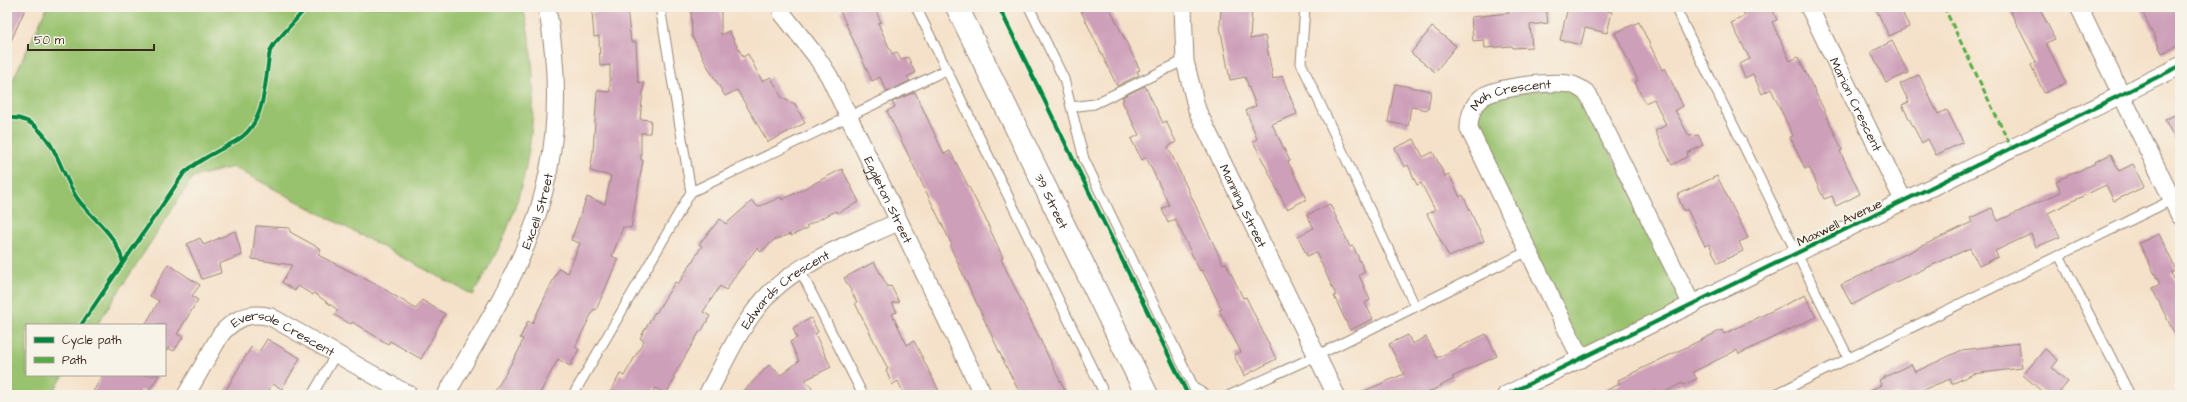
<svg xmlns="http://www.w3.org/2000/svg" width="2187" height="402" font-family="'Architects Daughter',sans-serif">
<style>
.green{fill:#99c26e;stroke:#6a7646}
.building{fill:#cd9fb9}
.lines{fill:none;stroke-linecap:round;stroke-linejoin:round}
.lane-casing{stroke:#988674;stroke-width:11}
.street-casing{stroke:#988674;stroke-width:19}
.secondary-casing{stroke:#988674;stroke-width:24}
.lane{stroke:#fff;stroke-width:9}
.street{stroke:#fff;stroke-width:17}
.secondary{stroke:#fff;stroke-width:22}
.quiet{stroke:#55ab43;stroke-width:3;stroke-dasharray:6 3;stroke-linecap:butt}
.cycleway-casing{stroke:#f7f3e8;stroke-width:6}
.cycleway{stroke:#00873e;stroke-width:4}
.labels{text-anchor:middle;stroke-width:4;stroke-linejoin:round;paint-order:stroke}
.street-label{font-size:13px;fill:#3b2a1e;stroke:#f7f3e8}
</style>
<rect width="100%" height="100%" fill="#f7f3e8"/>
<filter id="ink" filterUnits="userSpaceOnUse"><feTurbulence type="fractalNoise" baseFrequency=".025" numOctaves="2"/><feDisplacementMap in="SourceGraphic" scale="8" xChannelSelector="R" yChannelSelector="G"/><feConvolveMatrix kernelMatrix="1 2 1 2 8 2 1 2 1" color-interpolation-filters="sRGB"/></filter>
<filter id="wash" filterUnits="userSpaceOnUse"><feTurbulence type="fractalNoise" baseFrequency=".012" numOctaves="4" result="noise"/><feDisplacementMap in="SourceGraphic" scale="16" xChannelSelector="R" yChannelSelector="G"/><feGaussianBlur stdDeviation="0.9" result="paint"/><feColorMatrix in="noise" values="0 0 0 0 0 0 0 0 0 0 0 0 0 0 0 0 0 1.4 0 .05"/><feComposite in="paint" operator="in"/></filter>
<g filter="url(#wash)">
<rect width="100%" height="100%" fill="#f5e1c9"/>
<!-- green -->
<path class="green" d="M47 7H523C540 77 536 151 511 219 502 245 487 270 473 295L233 167 193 177 97 325H27V375H64L51 395H7V92Z
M1574 85 1692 305 1581 359 1469 117 1480 99Z"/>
<g id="blocks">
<!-- building -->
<path class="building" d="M7 7H26L7 50Z
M691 7H721V35L729 31 743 57 748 54 762 81 771 77 782 98 795 104 805 123 768 142 737 90 725 96 709 69 692 36Z
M848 7H874L881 22 878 23 892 54 897 52 901 60 908 57 915 73 907 77 910 81 887 92 880 77 872 81 840 11Z
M1089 7H1109L1140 70 1137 71 1139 75 1117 86 1081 11Z
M1221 7H1252L1250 39 1265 36 1273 79 1282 76 1297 114 1272 124 1290 161 1288 162 1307 199 1287 209 1253 141 1257 139 1246 110 1256 106 1245 77 1230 80 1220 26Z
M1509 7H1546L1548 23 1530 25 1532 47 1513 48 1512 46 1485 48 1484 40 1473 41 1471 17 1509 13Z
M1568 7H1591L1612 12 1607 33 1585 28 1581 45 1560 40Z
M1741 7H1771L1777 20 1772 22 1790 61 1798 57 1826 114 1842 150 1840 151 1860 194 1836 206 1832 196 1824 199 1809 167 1805 169 1790 137 1793 136 1771 89 1762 94 1753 74 1745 78 1739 64 1750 59 1731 23 1745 16Z
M1875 7H1900L1909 27 1889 36Z
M2008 7H2039L2055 39 2046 43 2066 83 2044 93 2031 65 2036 62Z
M2140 7H2180V45L2162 53Z
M627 8 631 42H636L638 82 644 83 640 119 651 120 650 133H641V160H643L631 228 623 227 612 256 618 259 596 310 594 309 575 347 579 349 570 366 558 359 539 395H493L519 350 523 339 520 338 528 321 532 324 559 268 568 273 580 243 571 240 587 197 605 204 611 176 590 171 593 152 597 91 610 92V65L600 66 599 36 594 37 592 12Z
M1639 22 1662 70 1665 68 1683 106 1675 110 1689 136 1698 135 1703 145 1687 153 1688 156 1672 165 1655 131 1666 125 1654 99 1645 103 1635 82 1638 81 1615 33Z
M1432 27 1456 46 1435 72 1411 53Z
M1892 41 1908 73 1886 83 1871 52Z
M1919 75 1938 114 1947 110 1963 142 1936 155 1928 139 1922 143 1902 105 1909 102 1900 84Z
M1395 84 1431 91 1428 110 1411 107 1408 126 1388 122Z
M1145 86 1163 123 1166 121 1176 142 1168 147 1223 264 1226 263 1243 298 1246 297 1276 359 1244 376 1234 355 1241 352 1219 310 1222 309 1202 270 1200 271 1175 219 1168 223 1162 209 1169 205 1146 157 1142 160 1131 139 1139 135 1122 101 1124 100 1122 97Z
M915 92 944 154 950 151 985 218 1003 258 1001 259 1067 395H1021L1004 362 950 246 952 245 887 111 895 107 892 102Z
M2180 112V149L2165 120Z
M1414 139 1423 157 1433 152 1445 176 1449 174 1460 197 1463 195 1484 241 1449 257 1427 214 1435 210 1421 183 1417 185 1408 165 1404 167 1395 148Z
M2111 154 2119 171 2133 164 2144 187 2114 201 2106 185 2048 213 2060 237 2036 247 2031 234 1995 251 1998 257 1979 266 1970 248 1889 285 1852 305 1841 285 1972 222 1970 218 1992 208 1998 221 2061 192 2056 181 2096 163 2095 162Z
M842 169 859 202 837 213 836 211 806 226 808 228 791 236 790 234 774 240 761 252 757 248 738 272 726 290 720 286 703 312 710 316 701 332 700 331 673 377 675 378 666 394 655 388 651 395H609L620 374 624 376 644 341 640 338 655 312 656 313 675 282 678 284 702 246 699 244 720 219 726 224 752 201 758 207 781 197 782 200Z
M1717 176 1748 238 1739 242 1743 251 1718 263 1709 244 1705 246 1687 209 1684 211 1677 195Z
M1330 204 1350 247 1353 246 1365 272 1359 275 1370 300 1365 303 1373 319 1350 330 1334 296 1336 295 1316 252 1307 256 1298 236 1314 228 1307 215Z
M256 226 290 228V232L321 249 318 255 381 287 416 309 422 300 445 314 421 359 390 341 388 344 352 322 351 324 334 315 338 310 314 293 313 295 298 286 295 291 282 282 292 265 252 259Z
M235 231 242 255 219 264 221 273 202 279 187 244 200 238 204 245Z
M2159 234 2176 270 2171 273 2180 291V345L2152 288 2160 284 2139 243Z
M874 262 888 287 891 286 899 302 892 303 897 312 892 314 907 345 914 341 941 395H904L898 381 892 385 886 370 888 369 855 303 857 302 844 278Z
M168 264 200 285 192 296 198 300 177 334 183 337 174 351 168 348 165 352V325H145L159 301 150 296Z
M1805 295 1816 317 1739 354 1737 350 1693 372 1697 379 1683 385 1682 383 1659 395 1655 390 1644 395H1595L1620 384 1618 380 1722 330 1724 334Z
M811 318 818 332 815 334 831 367 805 380 812 388 806 395H740L769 365 781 375 799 361 790 342 797 338 793 328Z
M1486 334 1497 356 1452 377 1454 379 1423 395H1355L1404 374 1389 344 1408 335 1412 344 1426 337 1437 358Z
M267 339 300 358 282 389 273 384 266 395H223L251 347 259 352Z
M2019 343 2022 368 1973 374 1952 384 1950 379 1910 395H1861L1881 385 1879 380 1911 364 1915 372 1962 350Z
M2045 349 2058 360 2052 368 2068 382 2057 395H2046L2023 375Z
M103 375H159L147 394 141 390 138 395H91Z"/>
</g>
</g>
<g filter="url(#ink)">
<use href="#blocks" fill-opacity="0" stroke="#988674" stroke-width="1"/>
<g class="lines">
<!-- lane casing -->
<g class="lane-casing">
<path id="lane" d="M916 7 1105 395
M1029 7 1064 79 1084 159 1194 388 1206 395
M1305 7 1301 63 1415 306
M1675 7 1849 359
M1071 107 1094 104 1185 60
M691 192 946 70
M2059 255 2130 395
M800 270 863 395
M312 395 336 354
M573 395 691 192 660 7
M1230 395 1316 356 1528 251
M1774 395 2180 196"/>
</g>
<!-- street casing -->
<g class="street-casing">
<g id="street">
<path id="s1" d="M1183 7 1185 61 1197 110 1336 395"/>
<path id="s2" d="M1809 7 1904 202"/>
<path d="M2079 7 2180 216"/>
<path id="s3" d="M782 13 816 56 829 76 983 395"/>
<path id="s4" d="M1581 359 1469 129C1469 117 1472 106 1481 98 1494 87 1556 80 1573 85 1579 87 1583 90 1588 94L1692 305"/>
<path id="s5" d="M186 395 221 334C235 318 250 311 271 317L409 395"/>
<path id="s6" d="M446 395C473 346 505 297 526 245 558 169 562 87 547 7"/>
<path id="s7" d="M707 395C726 360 742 321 771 292 803 260 857 241 898 222"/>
<path d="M1506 395 2180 66"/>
</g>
</g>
<!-- secondary casing -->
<g class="secondary-casing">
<g id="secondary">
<path id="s8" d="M957 7 1147 395"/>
</g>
</g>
<!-- lane -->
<use href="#lane" class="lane"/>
<!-- street -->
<use href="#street" class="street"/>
<!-- secondary -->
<use href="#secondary" class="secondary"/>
<!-- quiet -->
<path class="quiet" d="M1944 7 2012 149"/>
<!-- cycleway casing -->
<g class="cycleway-casing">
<path id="cycleway" d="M999 7 1188 395
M7 118C21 117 31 121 40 131 58 149 63 177 77 198 94 222 116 232 123 263
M81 325 184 173C199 159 217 152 234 142 267 125 264 83 270 51L274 44 307 7
M1506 395 2180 66"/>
</g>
<!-- cycleway -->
<use href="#cycleway" class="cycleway"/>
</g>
</g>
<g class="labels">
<!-- street labels -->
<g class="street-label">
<text dy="5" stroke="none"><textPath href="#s4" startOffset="319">Mah Crescent</textPath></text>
<text dy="5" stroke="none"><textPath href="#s2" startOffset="108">Marion Crescent</textPath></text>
<text dy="5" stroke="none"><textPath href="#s3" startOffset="216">Eggleton Street</textPath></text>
<text dy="5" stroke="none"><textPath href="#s8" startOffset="216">39 Street</textPath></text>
<text dy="5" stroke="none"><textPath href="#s1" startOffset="211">Manning Street</textPath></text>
<text dy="5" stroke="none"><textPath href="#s6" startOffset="206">Excell Street</textPath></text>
<text transform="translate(1839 222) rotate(-26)" y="5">Maxwell Avenue</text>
<text dy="5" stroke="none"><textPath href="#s7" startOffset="134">Edwards Crescent</textPath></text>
<text dy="5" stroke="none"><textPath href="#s5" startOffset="142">Eversole Crescent</textPath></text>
</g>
</g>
<!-- margin -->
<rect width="2187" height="402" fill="none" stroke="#f7f3e8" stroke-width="24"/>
<!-- legend -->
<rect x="26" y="324" width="140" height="52" fill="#f7f3e8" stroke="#aca397"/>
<rect x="34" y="337" width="20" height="6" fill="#00873e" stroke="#aca397"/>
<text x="62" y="344" font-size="12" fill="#3b2a1e">Cycle path</text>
<rect x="34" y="357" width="20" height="6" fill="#55ab43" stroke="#aca397"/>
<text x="62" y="364" font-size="12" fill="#3b2a1e">Path</text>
<!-- scale -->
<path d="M28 44v6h126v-6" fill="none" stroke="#3b2a1e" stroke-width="2"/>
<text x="34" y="44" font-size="12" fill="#3b2a1e" stroke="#f7f3e8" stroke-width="3" paint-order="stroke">50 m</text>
</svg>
